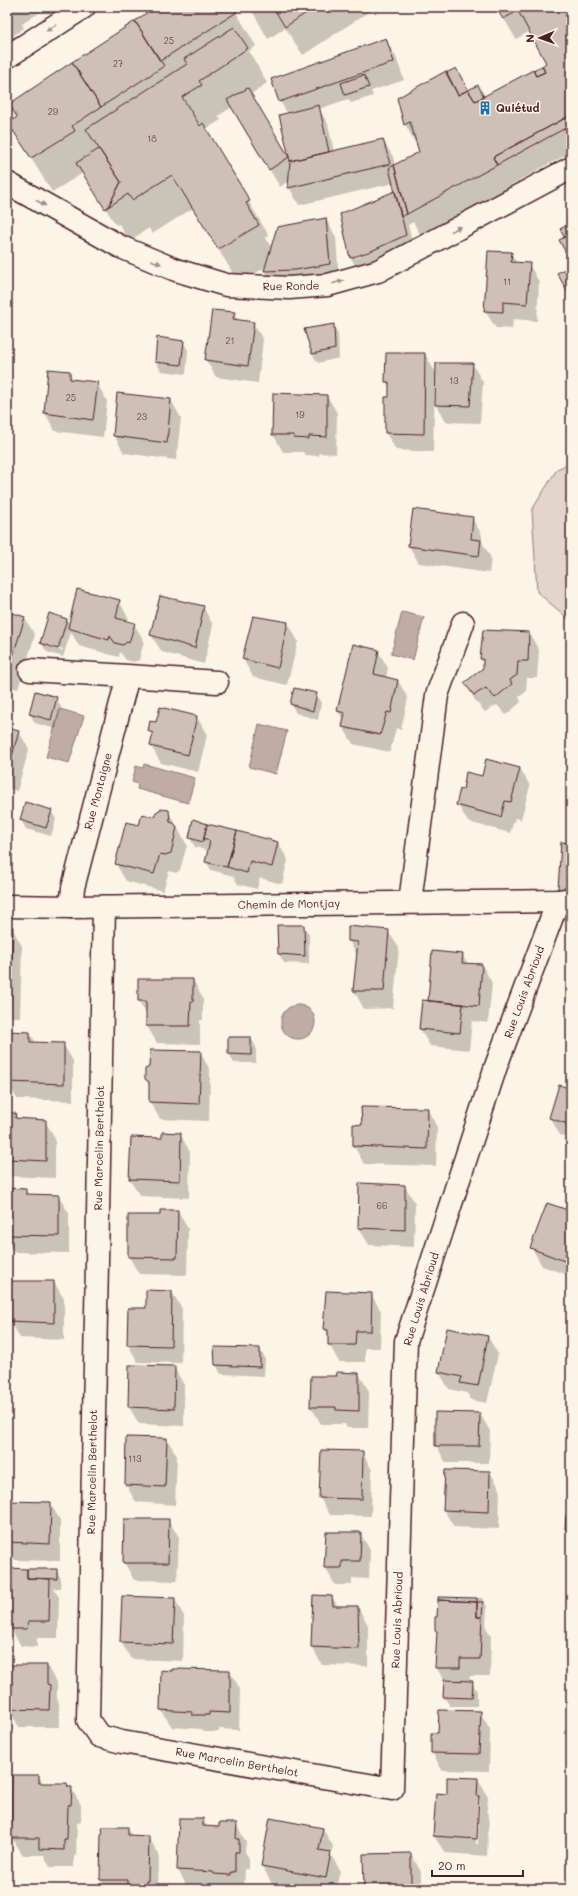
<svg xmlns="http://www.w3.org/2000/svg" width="578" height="1896" font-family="Mali,sans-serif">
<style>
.green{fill:#e2d5ca;stroke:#967a7a}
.water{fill:#c0aca5;stroke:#917474}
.shadow{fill:#0003;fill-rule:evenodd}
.building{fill:#cfc0b7;stroke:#4a1f2b}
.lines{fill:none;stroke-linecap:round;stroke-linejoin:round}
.street-casing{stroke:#4a1f2b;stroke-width:25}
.secondary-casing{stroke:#4a1f2b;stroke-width:25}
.street{stroke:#fcf5e5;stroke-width:22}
.secondary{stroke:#fcf5e5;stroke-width:22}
.oneway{fill:#a38a88}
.labels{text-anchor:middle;stroke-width:3;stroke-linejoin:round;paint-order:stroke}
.number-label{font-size:9px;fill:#6b474e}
.poi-label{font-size:11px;font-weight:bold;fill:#4a1f2b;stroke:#fcf5e5;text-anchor:start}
.street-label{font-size:11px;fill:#4a1f2b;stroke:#fcf5e5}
</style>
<rect width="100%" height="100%" fill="#fcf5e5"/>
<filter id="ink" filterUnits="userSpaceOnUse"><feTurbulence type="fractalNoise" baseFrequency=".025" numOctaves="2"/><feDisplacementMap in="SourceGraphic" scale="8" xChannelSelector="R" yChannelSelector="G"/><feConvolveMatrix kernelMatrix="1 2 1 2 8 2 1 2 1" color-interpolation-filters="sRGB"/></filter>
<g filter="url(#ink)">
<!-- green -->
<path class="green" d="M571 463V621L537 592 532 510 557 469Z"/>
<!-- water -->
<path class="water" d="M402 612 424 617 413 660 391 654Z
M60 709 84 716 69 763 46 757Z
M259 724 287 731 276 774 249 767Z
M144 764 195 778 188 803 137 789 138 784 132 782 136 766 143 768Z
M281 1022a17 17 0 1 1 34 0a17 17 0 1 1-34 0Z"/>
<!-- shadow -->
<path class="shadow" d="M7 7H48L22 24 24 28 14 35 22 48 7 58Z
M157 7H233L256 46 249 51 267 83 251 94 290 161 288 114 280 101 386 40 396 57 404 80 371 91 373 96 351 103 348 99 319 109 328 124 334 152 383 140 393 157 395 165 420 152 405 124 468 91 484 98 547 64 530 31 516 39 497 7H571V152L509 186 513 194 425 242 413 222 408 225 415 253 361 275 351 258 341 215 397 196 394 183 299 205 289 187 290 180 280 187 232 107 218 116 221 120 206 129 269 236 265 237 272 248 326 219 336 237 339 281 275 288 265 271 266 267 239 283 193 208 152 234 149 228 129 241 119 224 116 225 83 173 52 192 9 123ZM373 249 374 251 355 258V256Z
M250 7H376L303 55 285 28 268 39Z
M511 253 517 264H529L539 282 537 321 513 319 512 329 496 328 485 311Z
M234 313 238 321 253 323 263 340 258 383 216 377 206 360Z
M333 325 338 334 339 358 318 363 312 354 305 330Z
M158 338 183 342 188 350 186 374 161 371 156 362Z
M425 354 437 375 472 364 483 382 480 423 446 422 436 405 437 376H435L433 452 396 450 386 433V398H390V388L386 382Z
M49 370 69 372 74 381 97 383 107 401 103 437 55 431 45 413Z
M327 396 337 413 336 454 319 453V456L305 455 303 452H283L273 434Z
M171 400 181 418 176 460 124 453 114 435Z
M472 518 482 535V542L491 558 489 573 419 563 409 546Z
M119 601 129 619 128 622 134 624 144 641 139 660 133 662 126 660 120 652 119 657 79 646 71 632 63 657 47 652 41 643 67 620 70 625ZM47 644 63 649 62 651 47 646Z
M203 607 213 625 204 664 162 652 151 635Z
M7 612 24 617 35 635 18 689 7 686Z
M254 617 288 623 298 641 287 685 253 677 243 659Z
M484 631 529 633 539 650 537 678H527L526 692 519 697 521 702 506 715 497 705 485 712 475 700 465 683 484 668 481 659Z
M378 651 388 668 386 678 398 681 408 698 401 730 396 728 390 752 353 744 343 727 344 722 338 711Z
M316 694 321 703 318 720 296 713 291 704Z
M56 698 61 707 56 729 35 723 30 714Z
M161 708 197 717 207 735 198 772 161 763 151 746 153 738 149 731 157 723Z
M7 729 19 732 29 749 17 791 7 788Z
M520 768 530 786 521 819 515 818 510 833 468 822 458 805 463 791 483 777Z
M26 804 51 811 56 819 51 836 26 829 21 820Z
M168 811 187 845 180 870 176 873 169 871 163 891 126 881 116 864 140 826Z
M194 820 278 843 288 860 282 884 260 878 257 889 238 884 233 876 211 870 206 861 209 851 195 847 190 838Z
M278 926H303L309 934V964L284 963 279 954Z
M7 928H12L22 946 20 1017H7Z
M388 931 399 948 393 1008 364 1009 354 991 358 957 349 941Z
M462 955 468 964 482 965 492 983 488 1023 472 1021 469 1050 430 1046 420 1029 429 1002Z
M193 980 203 998V1020H200V1044L157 1043 147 1026V1015L139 1001Z
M8 1032 30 1033 36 1043 63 1044 73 1061V1101L17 1099 7 1082Z
M251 1038 256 1047V1063H234L229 1054Z
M200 1052 210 1070 209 1121 160 1119 150 1102V1087L146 1079Z
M571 1085V1138L560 1135 550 1118Z
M427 1109 437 1127 436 1166 364 1164 354 1146V1125L363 1126Z
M7 1114H15L18 1119 45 1121 55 1138V1178L7 1176Z
M180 1134 190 1152 189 1198 140 1196 130 1179 132 1138 163 1139Z
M405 1186 415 1203 414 1247 369 1245 359 1228Z
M7 1189 25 1190 29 1195 58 1196 69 1213V1253L14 1252 10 1246 7 1245Z
M548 1205 571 1213V1276L542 1266 532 1248Z
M178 1211 188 1229 187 1275 139 1274 129 1257 161 1216Z
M54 1282 64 1299V1340L20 1338 10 1321Z
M172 1292 182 1309 181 1363 138 1362 128 1345 147 1309Z
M371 1294 381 1311 380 1348H365V1362H339L329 1344V1336L324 1328Z
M488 1337 498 1354 487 1403 471 1400 467 1393 449 1389 439 1372Z
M215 1348 260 1349 265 1358 264 1376 221 1374 216 1365Z
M130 1366 174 1367 184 1385V1426L139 1424 129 1407Z
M359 1374 369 1391 368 1428H347L345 1424H321L311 1407 312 1377H338Z
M480 1414 490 1431 489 1463H446L436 1445Z
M167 1439 177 1456 175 1505 136 1502 126 1485Z
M362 1452 372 1470 371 1516 330 1515 320 1498Z
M490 1472 500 1489 499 1529 454 1527 444 1510Z
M7 1502 50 1503 60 1520V1561L15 1560 7 1545Z
M571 1517V1538L566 1529Z
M168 1520 179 1537 177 1581 134 1580 124 1562Z
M360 1533 370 1550 369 1579 352 1578V1585H335L325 1567Z
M56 1570 61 1579V1588H53L59 1597 58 1638H37V1647L21 1646 11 1629 10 1623H7V1582Z
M314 1596 332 1597 338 1607H358L368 1625V1666L322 1665 312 1647Z
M174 1598 184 1616 183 1661 131 1659 121 1642Z
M439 1598H482L487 1607 486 1627 491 1636 490 1676H470L469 1682H472L477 1691V1706H450L444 1697 445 1682 436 1667 438 1634 436 1630Z
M10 1666H47L57 1684V1699L59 1703V1727H19L9 1709Z
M230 1671 240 1689 239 1730 219 1729V1732H203L202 1729 172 1727 161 1710Z
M480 1712 490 1729 489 1771 442 1770 432 1752 439 1734Z
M39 1776 43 1784H67L69 1788H71L81 1805V1822L77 1823 76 1856H74V1867H50L44 1855H22L12 1837Z
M478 1779 488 1797 487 1811 489 1814 487 1856 445 1853 434 1836 448 1795ZM478 1797 480 1799 478 1844H476Z
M180 1819H203L207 1827 220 1828 236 1824 246 1842 245 1852 249 1858V1869H245L244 1889 188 1888 178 1870Z
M127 1828 132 1836 148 1837 159 1854 158 1889H106L101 1880Z
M323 1829 333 1846 331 1855 340 1870 336 1889H302L272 1884 262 1866Z
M411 1854 421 1872V1889H365Z"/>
<!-- building -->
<path class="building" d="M155 7H234L237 12 160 61 135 21Z
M273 7H315L285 27Z
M505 7H516L518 11 503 19 498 11Z
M516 7H571V115L493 157 497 165 407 214 394 165 419 152 410 122 404 125 397 98 446 71 458 95 468 90 475 101 533 70 536 76 545 72 542 66 546 63Z
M135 21 164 66 101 107 72 62Z
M234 27 248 48 199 81 202 85 182 97 200 126 203 123 250 201 246 203 259 225 218 249 172 175 132 200 128 194 108 207 121 182 86 129 187 64 184 59Z
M386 38 394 62 279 102 271 79Z
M72 62 101 107 72 126 75 131 31 158 8 123 17 117 9 104Z
M542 66 545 72 536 76 533 70Z
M456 68 468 90 458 95 446 73Z
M364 75 369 87 345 95 341 83Z
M478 85 484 97 475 101 468 90Z
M248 88 289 157 269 170 227 100Z
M319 105 329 152 290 161 279 115Z
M571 115V125L497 165 493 157Z
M383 139 390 164 288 188 290 161Z
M99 149 121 182 108 207 105 209 76 163Z
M394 165 407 214 401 217 389 168Z
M395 191 406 235 369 252 350 258 340 214Z
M326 218 330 264 295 270 264 271 277 227Z
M571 223V234L564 237 560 229Z
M571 234V262L559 240Z
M488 251 512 252 511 262 530 263 527 304 503 302V312L484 311Z
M571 266V298L557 273Z
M212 310 235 312 233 319 254 322 248 366 205 360Z
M334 324 335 349 312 354 304 329Z
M157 337 184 341 181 365 155 362Z
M386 353H425L424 434 385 433V397H389V382H385Z
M436 363H473L470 406 435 405Z
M48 369 70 371V379L98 382 93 420 44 413Z
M117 393 171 399 167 443 113 436Z
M273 393 327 395V437L309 436V439L294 438 293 435H272Z
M413 509 473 517 471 539 481 540 479 556 408 546Z
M77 589 120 600 116 618 135 623 129 643 127 642 123 645 115 643 110 636 109 640 68 628Z
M160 596 204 606 195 648 150 635Z
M7 611 25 617 8 672H7Z
M49 613 67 619 58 649 40 643Z
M253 616 288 622 278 668 242 659Z
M483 630 529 632 528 661H518L517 675 510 680 512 684 495 698 486 688 474 695 464 683 483 668V659H480Z
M353 644 379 650 374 674 398 680 391 713 387 712 380 735 342 727 345 713 337 711Z
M294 688 317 693 313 711 290 704Z
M35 691 57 697 51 720 29 714Z
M160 707 197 716 188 755 150 746 153 733 148 731 150 721 156 722Z
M7 728 19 731 7 774Z
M486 759 520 768 511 802 505 801 501 817 456 805 460 789 463 790 466 772 482 776Z
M25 802 52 810 46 828 20 820Z
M161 809 169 810 170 822 174 823 177 827 171 853 165 855 160 854 154 874 115 864 126 822 139 825 142 814 154 817 156 812Z
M193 819 207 824 203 842 189 838Z
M207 824 237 831 227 867 205 862 210 841 204 838Z
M237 831 278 842 272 867 250 861 247 873 227 867Z
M561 842 571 843V888L558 890Z
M277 925H304L305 956 278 954Z
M348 926 389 930 384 991H353L358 942 348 941Z
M7 927H13L10 1000H7Z
M432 951 463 954 462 963 482 964 479 1006 428 1001Z
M138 979H193V1002H191L190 1026H146V1001H138Z
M422 1000 463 1004 460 1033 419 1029Z
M7 1031 30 1032V1042L64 1043V1084L7 1082Z
M228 1037H251V1055L228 1054Z
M150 1050 201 1051 199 1104 149 1102V1082L145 1079V1069L149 1067Z
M571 1082V1125L549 1118 559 1085 569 1088Z
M361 1107 428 1108 427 1149 353 1146V1124L362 1125Z
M7 1113H16L15 1118 46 1120V1161L7 1159Z
M162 1132 181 1133 180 1181 129 1179 131 1137 162 1138Z
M359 1183 405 1185V1230L358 1228Z
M7 1188 26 1189V1194L59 1195V1236L7 1235Z
M547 1203 571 1211 570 1263 530 1248Z
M160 1210H178L177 1258 128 1257V1215H160Z
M9 1281H54V1323L9 1321Z
M146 1290 172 1291 171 1346 127 1345 128 1308H146Z
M326 1291 372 1293 371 1331H356L355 1345H328V1330L323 1329Z
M447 1328 488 1336 478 1386 460 1383 462 1377 438 1372Z
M214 1347 260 1348V1367L215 1365Z
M129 1365 175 1366 174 1409 128 1407Z
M336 1372 359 1373V1411L336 1410V1407H310L311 1376H337Z
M435 1412 480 1413 479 1446H435Z
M126 1437 167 1438 165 1487 125 1485Z
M321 1450 363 1451 362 1499 319 1498Z
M445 1470 490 1471 489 1512 443 1510Z
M7 1501 51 1502 50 1544 7 1542Z
M566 1515 571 1516V1531L565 1529Z
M124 1519H169L168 1563H123Z
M326 1532H361L360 1561H342V1568H324Z
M10 1568 27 1569V1578L50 1579 49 1621H28L27 1629H10L9 1606H7V1581H9L11 1576Z
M27 1569H57V1579L27 1578Z
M313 1595 332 1596 333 1606H358L359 1649 311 1647Z
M122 1596 175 1598 173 1644 120 1642Z
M438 1597 477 1598V1602L438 1600Z
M438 1600 477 1602V1617H482L480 1659H460V1668H435L437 1631H435V1617H437Z
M477 1602H483L482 1617H477Z
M9 1665H47V1684L50 1685 49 1710 8 1709Z
M172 1669 230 1670V1713L209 1712V1715H192V1712L160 1710 161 1670 172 1671Z
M444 1680 473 1681 472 1698 443 1697Z
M439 1710 481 1711 479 1754 431 1753V1733H438Z
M12 1775H39V1783H67L68 1787H72L71 1805H68L67 1839H64V1850L39 1849V1838H11Z
M447 1777 478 1778 477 1796H479L477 1839 433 1836 436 1793 447 1794Z
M179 1818H203V1826L219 1827V1823H237L236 1839H239V1852H235V1872H231V1875L214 1874 213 1872 177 1870Z
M270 1818 323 1828 319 1850 331 1852 326 1878 261 1866Z
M102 1827H128V1835L149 1836 148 1881H146V1888L127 1887V1880H100L101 1834H103Z
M411 1853V1889H364L363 1854Z"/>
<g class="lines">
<!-- street casing -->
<g class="street-casing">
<path id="street" d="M7 57 84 7
M7 183 121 247 176 270 226 285 289 288 328 285 378 271 571 168
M30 670 128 676 73 888 71 907
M128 676 217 682
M410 902 437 695 463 623
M104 907 88 1720 99 1736 122 1742 392 1789 406 1341 496 1066 558 901"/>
</g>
<!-- secondary casing -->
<g class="secondary-casing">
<path id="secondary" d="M7 906 71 907 558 901 571 899"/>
</g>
<!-- street -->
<use href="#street" class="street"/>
<!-- secondary -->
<use href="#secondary" class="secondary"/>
</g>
<!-- one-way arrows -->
<defs><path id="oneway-solid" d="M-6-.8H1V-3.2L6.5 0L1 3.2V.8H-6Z"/></defs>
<g class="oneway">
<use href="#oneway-solid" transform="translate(51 28) rotate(147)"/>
<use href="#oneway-solid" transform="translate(41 203) rotate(30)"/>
<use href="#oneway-solid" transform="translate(456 229) rotate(-28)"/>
<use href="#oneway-solid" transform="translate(156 262) rotate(23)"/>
<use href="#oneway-solid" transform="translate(338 282) rotate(-16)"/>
</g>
</g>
<!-- icons -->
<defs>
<g id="building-bare" transform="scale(1.08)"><path d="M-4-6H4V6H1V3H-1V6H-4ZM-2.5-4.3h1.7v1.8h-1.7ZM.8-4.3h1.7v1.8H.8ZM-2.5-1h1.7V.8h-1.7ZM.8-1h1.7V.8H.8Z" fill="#1f6fb2" stroke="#fcf5e5" stroke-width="2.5" paint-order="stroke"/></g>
</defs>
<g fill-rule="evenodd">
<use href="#building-bare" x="485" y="108"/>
</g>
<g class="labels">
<!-- number labels -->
<g class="number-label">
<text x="169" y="44">25</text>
<text x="118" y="67">27</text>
<text x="53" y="115">29</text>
<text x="152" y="142">18</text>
<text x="507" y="285">11</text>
<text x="230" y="344">21</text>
<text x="454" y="384">13</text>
<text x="71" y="401">25</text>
<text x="300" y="418">19</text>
<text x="142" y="420">23</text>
<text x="382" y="1209">66</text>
<text x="135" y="1462">113</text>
</g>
<!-- poi labels -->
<g class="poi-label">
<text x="496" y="112">Quiétud</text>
</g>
<!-- street labels -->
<g class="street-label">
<text transform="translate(291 286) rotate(-1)" y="4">Rue Ronde</text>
<text transform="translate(98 791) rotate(-75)" y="4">Rue Montaigne</text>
<text transform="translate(289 904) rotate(-1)" y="4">Chemin de Montjay</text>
<text transform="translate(524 992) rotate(-70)" y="4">Rue Louis Abrioud</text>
<text transform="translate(99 1148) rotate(-89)" y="4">Rue Marcelin Berthelot</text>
<text transform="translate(421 1299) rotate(-73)" y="4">Rue Louis Abrioud</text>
<text transform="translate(92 1472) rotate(-89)" y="4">Rue Marcelin Berthelot</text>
<text transform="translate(397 1620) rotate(-88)" y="4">Rue Louis Abrioud</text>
<text transform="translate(237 1762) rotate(10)" y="4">Rue Marcelin Berthelot</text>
</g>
</g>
<!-- margin -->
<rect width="578" height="1896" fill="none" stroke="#fcf5e5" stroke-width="24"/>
<rect x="12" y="12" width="554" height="1872" fill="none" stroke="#4a1f2b" stroke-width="1.5" filter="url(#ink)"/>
<!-- north arrow -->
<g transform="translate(540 38) rotate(268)" stroke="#fcf5e5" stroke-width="3" paint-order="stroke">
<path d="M0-3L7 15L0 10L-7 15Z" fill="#4a1f2b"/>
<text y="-6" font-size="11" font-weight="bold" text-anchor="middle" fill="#4a1f2b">N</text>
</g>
<!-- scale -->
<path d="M432 1870v6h91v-6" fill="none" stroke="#4a1f2b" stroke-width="2"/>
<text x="438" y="1870" font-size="12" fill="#4a1f2b" stroke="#fcf5e5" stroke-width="3" paint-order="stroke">20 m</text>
</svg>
